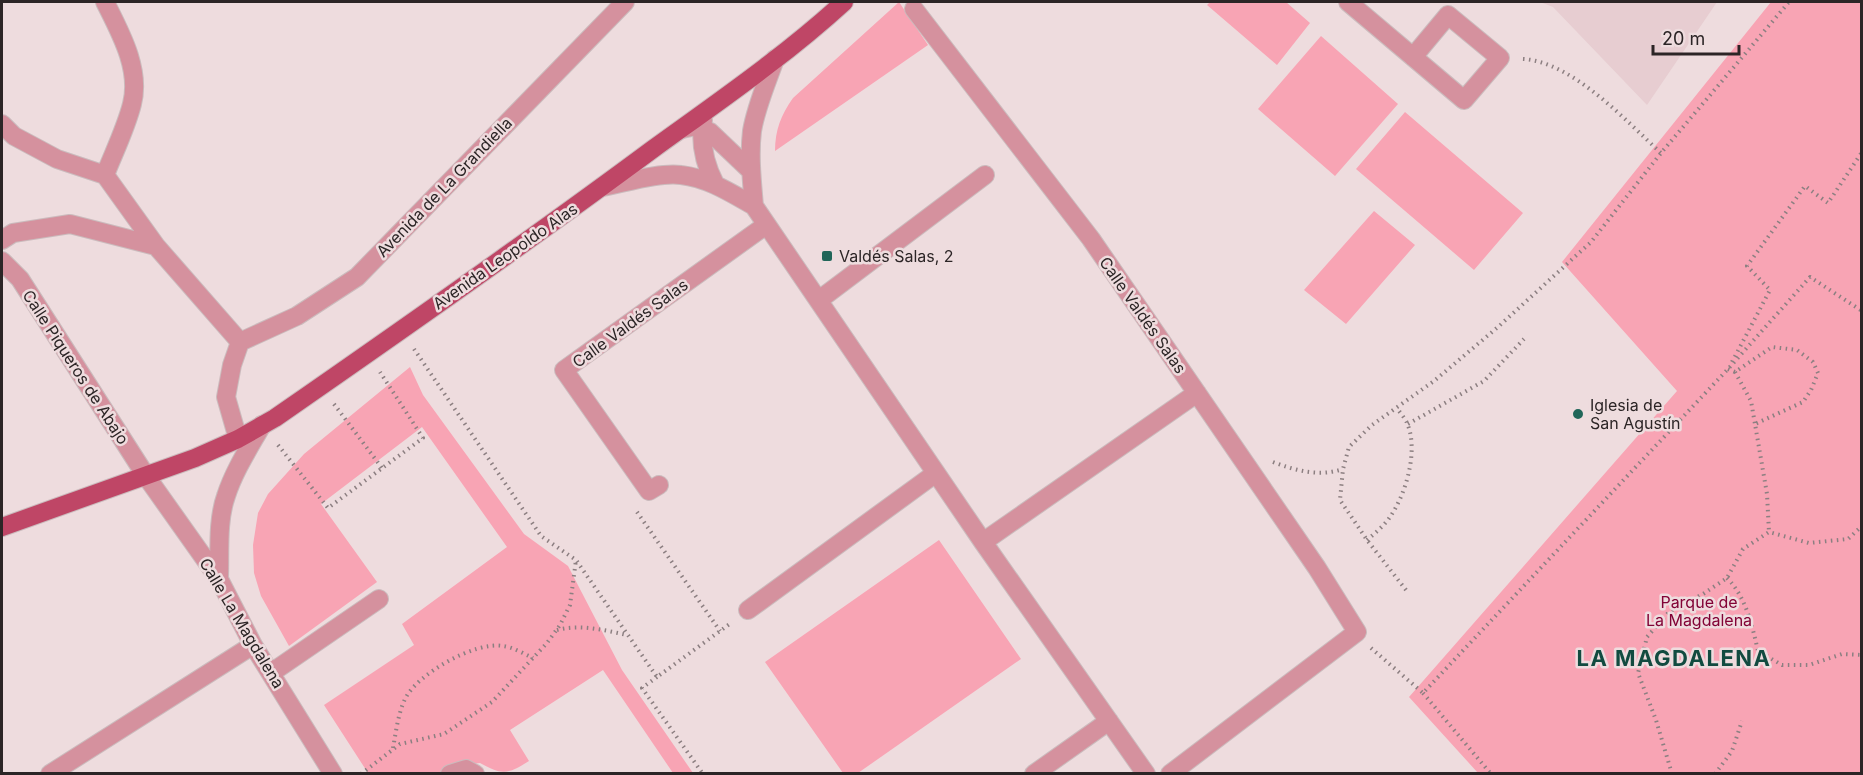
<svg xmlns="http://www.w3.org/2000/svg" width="1863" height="775" font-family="Inter,sans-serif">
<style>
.built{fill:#e7cdd1}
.green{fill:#f8a4b4}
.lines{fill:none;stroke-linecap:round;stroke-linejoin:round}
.minor-casing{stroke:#cbbbbd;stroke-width:20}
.major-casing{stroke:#cbbbbd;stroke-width:20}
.path{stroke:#8c7f81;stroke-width:4;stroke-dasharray:1.5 4.5;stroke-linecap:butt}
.minor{stroke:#d5919e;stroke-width:18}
.major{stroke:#bf4666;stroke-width:18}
.poi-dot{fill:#216659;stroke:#eedcde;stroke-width:2}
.labels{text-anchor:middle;stroke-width:5;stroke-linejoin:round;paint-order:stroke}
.street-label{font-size:16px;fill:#2c2526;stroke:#eedcde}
.poi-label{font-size:16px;fill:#2c2526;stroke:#eedcde;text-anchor:start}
.park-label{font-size:16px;fill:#820336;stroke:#eedcde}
.district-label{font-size:22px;font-weight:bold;letter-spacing:1.5px;fill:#124b40;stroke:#eedcde}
</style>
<rect width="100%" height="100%" fill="#eedcde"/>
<!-- built -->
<path class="built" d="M1540 2H1717L1647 105 1553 7Z"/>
<!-- green -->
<path class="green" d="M899 2 928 45 775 151C775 130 781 115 793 98Z
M1210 2H1286L1310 23 1277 65 1207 5Z
M1771 2H1861V773H1478L1409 697 1677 391 1562 262Z
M1321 36 1398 104 1335 176 1258 109Z
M1405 112 1523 213 1474 270 1356 169Z
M1374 211 1415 245 1346 324 1304 290Z
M410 367 423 395 524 534 568 566 622 670 693 773H673L603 670 510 730 529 761C507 775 502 775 480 763L453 766 441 773H368L324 705 414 645 402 624 507 547 422 427 321 504 377 582 289 646 261 596 254 573 253 545 258 513 268 494 304 454Z
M939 540 1021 659 858 773H843L765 662Z"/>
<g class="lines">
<!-- minor casing -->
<g class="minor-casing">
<path id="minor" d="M1348 2 1464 100 1500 58 1448 15 1413 57
M914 9 1091 239 1317 568 1357 632 1170 774
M775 59C767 82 756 107 752 131 749 156 752 182 754 206L983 542 1146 774
M703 120C700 143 704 163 715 184
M2 124 14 136 57 159 105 175 156 246 240 342
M682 129 696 126 710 132 751 171
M105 175C114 152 126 128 132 104 141 69 120 32 105 2
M602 187C624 183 660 172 681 175 708 178 731 193 754 206
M2 240 13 233 70 224 156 246
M2 261 20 279 146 476 219 579 253 645 333 774
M819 300 985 175
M240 342 297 316 357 277 625 2
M238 439 226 397 232 365 240 342
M659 485 649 491 564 370 766 225
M983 542 1197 393
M219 579C220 553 217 521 226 496 234 471 249 448 262 425
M748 610 936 473
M271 673 379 599
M50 774 253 645
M450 774 466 769 475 774
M1034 774 1109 721"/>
</g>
<!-- major casing -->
<g class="major-casing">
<path id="major" d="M2 527 195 458 238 439 275 418C402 330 529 241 653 149 718 102 785 56 844 2"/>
</g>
<!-- path -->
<path class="path" d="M1523 59C1573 62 1626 121 1661 153
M414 349 541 536 576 560 657 677 731 623
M1732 362 1770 290 1747 266 1805 186 1828 203 1862 152
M1728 369 1735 372 1772 347 1797 350 1813 362 1818 373 1811 390 1803 402 1755 424 1767 494 1769 532
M1735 372 1751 401 1755 424
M334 404 382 468
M1408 424 1484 381 1524 339
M278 445 328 508 423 438 380 372
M1273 462C1297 471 1319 477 1343 469
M637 512 720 631
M1367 540C1375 533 1384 526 1390 517 1406 494 1419 450 1407 423 1405 418 1400 413 1397 408
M1727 578C1746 597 1752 625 1758 651L1782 665H1809L1842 654 1862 655
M1406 590 1367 540 1340 500 1343 469 1349 447 1372 425 1434 381 1498 327 1591 242 1661 153 1789 2
M557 630C580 624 604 630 627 635
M1371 648 1423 693 1728 369 1810 277 1862 311
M657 677 642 688 703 774
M1423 693 1491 774
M393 748C396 732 398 714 405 699 417 674 475 641 503 646 513 647 524 654 533 658
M361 774 400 744 444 734 492 702 547 643 560 625 570 605 576 560
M1672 774 1656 720 1638 673 1647 637 1669 612 1703 594 1727 578 1743 549 1769 532 1809 543 1848 539 1862 526
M1715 774 1732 751 1742 721"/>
<!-- minor -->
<use href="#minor" class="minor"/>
<!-- major -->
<use href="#major" class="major"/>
</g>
<!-- markers -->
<g class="poi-dot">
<rect x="821" y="250" width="12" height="12" rx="3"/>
<circle cx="1578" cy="414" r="6"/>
</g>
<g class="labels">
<!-- street labels -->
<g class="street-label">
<text transform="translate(444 187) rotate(-46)" y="6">Avenida de La Grandiella</text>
<text transform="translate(505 256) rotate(-35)" y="6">Avenida Leopoldo Alas</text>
<text transform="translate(1143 315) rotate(55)" y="6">Calle Valdés Salas</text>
<text transform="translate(630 323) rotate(-36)" y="6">Calle Valdés Salas</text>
<text transform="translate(76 367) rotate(57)" y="6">Calle Piqueros de Abajo</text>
<text transform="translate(242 623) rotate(59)" y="6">Calle La Magdalena</text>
</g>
<!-- poi labels -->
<g class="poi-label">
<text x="839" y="262">Valdés Salas, 2</text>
<text x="1590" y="411">Iglesia de<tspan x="1590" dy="18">San Agustín</tspan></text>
</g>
<!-- park labels -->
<g class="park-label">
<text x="1699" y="608">Parque de<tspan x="1699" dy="18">La Magdalena</tspan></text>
</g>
<!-- district labels -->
<g class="district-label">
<text x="1674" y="666">LA MAGDALENA</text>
</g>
</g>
<!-- border -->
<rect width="1863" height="775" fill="none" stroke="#2c2526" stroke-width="6"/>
<!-- scale -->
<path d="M1653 45v9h86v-9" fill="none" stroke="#2c2526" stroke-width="3"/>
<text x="1662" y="45" font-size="18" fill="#2c2526" stroke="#eedcde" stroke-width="4.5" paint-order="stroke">20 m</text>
</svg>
